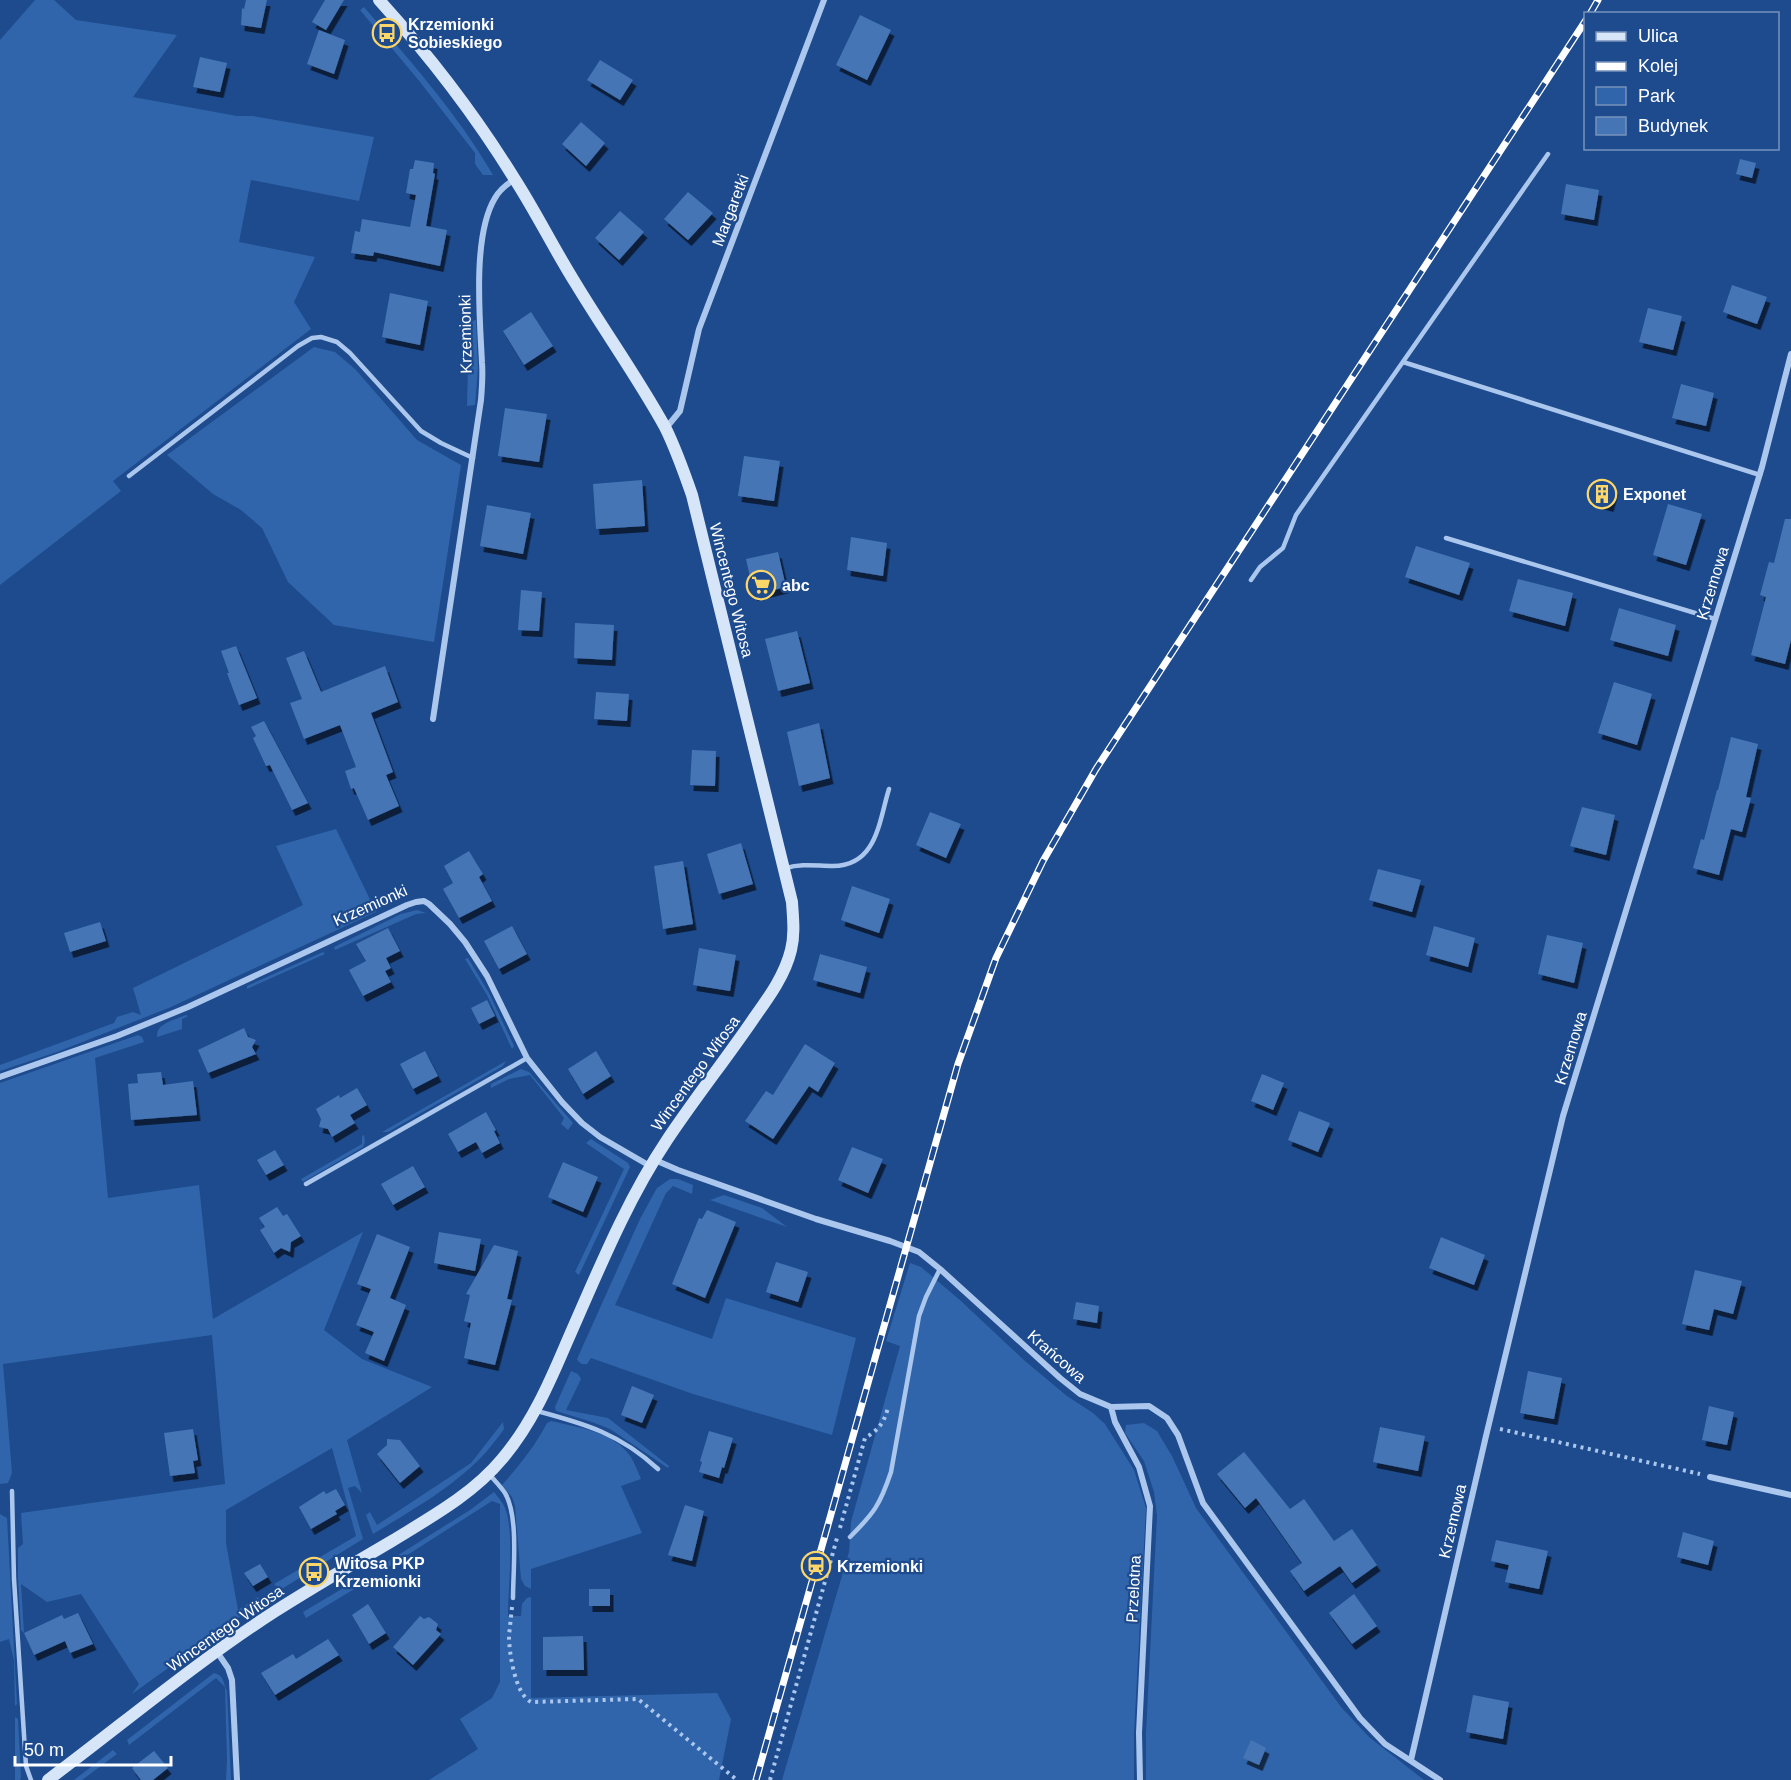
<svg xmlns="http://www.w3.org/2000/svg" width="1791" height="1780" font-family="Helvetica,sans-serif">
<style>
.green{fill:#3065ab}
.building{fill:#4575b5;filter:url(#shadow)}
.lines{fill:none;stroke-linecap:round;stroke-linejoin:round}
.path{stroke:#abc7ed;stroke-width:4;stroke-dasharray:3 4.5;stroke-linecap:butt}
.lane{stroke:#abc7ed;stroke-width:4.5}
.street{stroke:#abc7ed;stroke-width:6}
.secondary{stroke:#d7e5f9;stroke-width:12}
.rail-casing{stroke:#fff;stroke-width:7}
.rail{stroke:#1d4b8e;stroke-width:4.5;stroke-dasharray:14;stroke-linecap:butt}
.labels{text-anchor:middle;stroke-width:4.5;stroke-linejoin:round;paint-order:stroke}
.poi-label{font-size:16px;font-weight:bold;fill:#fff;stroke:#1d4b8e;text-anchor:start}
.street-label{font-size:16px;fill:#fff;stroke:#1d4b8e}
</style>
<defs>
<filter id="shadow"><feDropShadow dx="3.5" dy="6" stdDeviation="0" flood-color="#0009"/></filter>
</defs>
<rect width="100%" height="100%" fill="#1d4b8e"/>
<!-- green -->
<path class="green" d="M35 0H54L76 20 177 35 133 97 237 116H253L374 137 359 201 251 180 239 242 315 257 294 302 311 329 113 481 121 491 0 585V40Z
M364 7C410 61 458 114 493 175H483L475 164V153L420 82 360 10Z
M476 320 478 368 475 405 467 406 469 322Z
M314 347 335 352 355 369 417 440 461 465 434 642 334 625 288 582 262 528 241 510 213 494 167 455Z
M336 829 376 912 171 1007 57 1052 0 1071V1065L114 1023 117 1017 133 1012 141 1015 133 988 303 905 276 846Z
M417 910 426 913 416 914 335 950 334 947 401 914Z
M323 952 325 954 247 989V986Z
M468 958 489 993 514 1046 512 1049 487 995 465 959Z
M186 1015 188 1016 182 1019V1029L157 1037C156 1023 175 1020 186 1015Z
M138 1035 142 1037 144 1042 95 1058 108 1198 199 1185 213 1319 363 1232 324 1330 362 1359 432 1387 347 1440 362 1493 355 1486 348 1488 363 1539 280 1590 274 1584 356 1536 332 1448 226 1510V1543L238 1610 258 1597 260 1602 132 1694 139 1684 81 1594 47 1602 21 1584 24 1633 21 1630 18 1578V1548L23 1544 21 1513 225 1484 212 1335 3 1364 12 1473 8 1483 0 1484V1083Z
M506 1061 503 1066 388 1132H382Z
M521 1069 529 1072 573 1123 568 1130 561 1124 564 1118 530 1075 509 1079 491 1088V1084Z
M364 1135 365 1142 363 1147 303 1182 301 1179 362 1144V1136Z
M591 1139 628 1163 630 1167 579 1275 575 1272 624 1169 586 1143Z
M670 1179H678L693 1185 692 1194 673 1186 666 1193 615 1305 712 1339 726 1298 856 1338 832 1435 693 1394 591 1358 587 1364C582 1365 579 1363 577 1359L640 1219 657 1188Z
M724 1195 762 1208 787 1227 710 1200Z
M910 1263 921 1267 961 1301 1025 1361 1067 1396 1093 1413 1105 1424 1134 1470 1146 1508 1134 1734V1780H782L849 1552 851 1522 900 1346 886 1341Z
M571 1371 578 1374 581 1379 566 1410 608 1418 669 1466 668 1468 610 1429 592 1422 556 1411 555 1407Z
M551 1421C580 1428 613 1431 631 1457 635 1464 638 1472 641 1479L621 1486 642 1533 531 1569V1589L525 1586 521 1579 515 1506 512 1497 502 1485C519 1466 535 1446 547 1423Z
M503 1422 504 1429C499 1436 493 1444 487 1451 456 1486 412 1510 373 1534L366 1515 370 1512 377 1525 471 1463Z
M1144 1423 1157 1431 1172 1456 1196 1508 1341 1707 1369 1737 1424 1780H1146V1733L1157 1515 1154 1492 1144 1461 1125 1433 1126 1425Z
M494 1492C498 1497 502 1501 505 1508 515 1533 508 1587 508 1616H521L522 1604 527 1598 531 1597V1698L717 1693 731 1719 719 1780H429L478 1749 460 1719 492 1698 500 1682V1504L492 1501 387 1568 384 1564 470 1510Z
M0 1514 7 1518 17 1704 15 1706 14 1661 9 1639 0 1642Z
M362 1577 366 1582 306 1618 303 1612Z
M214 1673C224 1675 223 1683 227 1691L231 1780H226L227 1759 225 1687 216 1678 129 1745 127 1740Z
M15 1717 18 1719 21 1777 20 1780H15Z
M113 1750 117 1754 82 1780H74Z"/>
<!-- building -->
<path class="building" d="M246 0H267L261 28 241 25 242 8 244 9Z
M325 0H344L326 30 312 22Z
M860 15 891 30 867 80 836 65Z
M319 30 345 40 334 74 307 64Z
M200 57 227 63 220 92 193 87Z
M600 60 633 80 620 100 587 80Z
M581 122 605 143 586 166 562 144Z
M1740 159 1756 163 1752 178 1736 174Z
M415 160 434 163 433 173 435 174 426 226 447 230 440 266 374 252 373 256 351 253 355 231 360 232 362 219 410 227 416 195 406 193 410 169H413Z
M1566 184 1599 190 1594 220 1561 214Z
M688 192 713 213 688 240 664 219Z
M620 211 644 232 619 260 595 238Z
M1732 285 1767 297 1757 324 1723 312Z
M390 293 428 301 420 345 382 337Z
M1648 308 1682 316 1673 350 1639 342Z
M531 312 553 346 524 365 503 331Z
M1681 384 1714 393 1706 426 1672 418Z
M505 408 547 414 539 462 498 456Z
M744 456 780 461 774 501 738 496Z
M642 480 645 526 596 529 593 484Z
M1594 482 1615 488 1610 506 1588 500Z
M1668 504 1702 514 1686 565 1653 555Z
M487 505 531 513 523 554 480 546Z
M1785 519H1791V640L1785 664 1751 655 1766 597 1760 595 1769 562 1774 563Z
M851 537 887 543 883 576 847 570Z
M1416 546 1470 563 1459 595 1405 577Z
M778 552 786 587 754 595 746 559Z
M1518 579 1573 593 1565 626 1509 611Z
M521 590 542 592 539 631 518 630Z
M1619 608 1676 625 1668 656 1610 640Z
M575 623 614 625 612 660 574 658Z
M797 631 810 683 778 691 765 639Z
M236 646 257 698 239 705 227 673H229L221 651Z
M304 651 321 692 385 666 398 702 371 713 393 772 386 775 399 806 368 820 354 788 351 789 345 771 356 767 340 725 304 739 290 703 302 699 286 658Z
M1614 682 1652 694 1637 745 1598 733Z
M596 692 629 694 627 721 594 719Z
M264 721 308 803 292 810 270 765 266 766 253 738 256 736 251 727Z
M819 723 830 778 799 786 787 732Z
M1731 737 1758 744 1746 797 1751 798 1742 832 1731 829 1719 875 1693 868 1701 839 1704 840 1717 790H1718Z
M692 750 716 751 715 786 690 785Z
M1582 807 1615 815 1606 855 1570 846Z
M930 812 961 824 946 858 916 845Z
M741 843 753 884 719 894 707 854Z
M469 851 483 874 479 877 492 901 459 918 443 889 453 883 444 866Z
M683 861 693 924 663 929 654 866Z
M1378 869 1421 880 1412 912 1369 900Z
M852 886 890 899 879 933 841 920Z
M100 922 106 941 70 952 64 933Z
M512 926 527 954 499 969 484 941Z
M1434 926 1475 938 1468 967 1426 955Z
M388 928 400 951 386 958 391 968 385 971 391 982 363 996 349 970 366 961 356 944Z
M1547 935 1583 943 1574 983 1538 974Z
M699 948 736 955 730 991 693 985Z
M820 954 867 967 860 993 813 980Z
M487 1000 495 1016 479 1024 471 1008Z
M244 1028 248 1037 256 1040 252 1047 256 1054 208 1073 198 1050Z
M805 1044 835 1063 818 1092 809 1086 773 1139 745 1121 766 1091 773 1095Z
M425 1051 438 1076 413 1089 400 1064Z
M596 1051 611 1076 583 1094 568 1069Z
M161 1072 163 1085 193 1081 197 1115 131 1120 128 1084 138 1083 137 1074Z
M1262 1074 1284 1083 1273 1110 1251 1101Z
M357 1088 367 1105 350 1115 355 1123 332 1137 328 1129 319 1127 321 1119 316 1109 339 1095 340 1098Z
M1299 1111 1330 1123 1318 1152 1288 1140Z
M486 1112 496 1130 494 1131 500 1143 482 1153 476 1142 458 1152 448 1134Z
M852 1147 883 1159 868 1193 838 1180Z
M275 1150 284 1165 266 1175 257 1160Z
M563 1162 598 1177 583 1212 548 1197Z
M413 1166 425 1187 393 1205 381 1184Z
M277 1207 283 1216 287 1214 301 1236 291 1242 290 1252 281 1248 274 1253 260 1230 265 1227 259 1218Z
M707 1210 736 1222 705 1298 672 1284 699 1218 702 1219Z
M439 1232 481 1239 475 1271 434 1263Z
M377 1234 410 1247 390 1298 406 1305 384 1361 365 1353 374 1332 356 1325 371 1289 357 1284Z
M1441 1237 1485 1255 1474 1285 1429 1268Z
M494 1245 518 1251 507 1299 512 1300 495 1365 464 1358 471 1323 464 1321 470 1295 466 1294Z
M776 1262 808 1272 798 1302 766 1292Z
M1695 1270 1742 1281 1733 1314 1714 1309 1709 1330 1682 1324Z
M1076 1302 1099 1306 1097 1323 1073 1319Z
M1528 1371 1562 1378 1554 1419 1520 1413Z
M632 1386 654 1395 642 1423 621 1415Z
M1709 1406 1734 1412 1727 1445 1702 1440Z
M1380 1427 1425 1436 1418 1471 1373 1462Z
M193 1429 198 1460 193 1461 195 1473 170 1476 164 1433Z
M709 1431 733 1438 724 1468 722 1467 719 1478 699 1472 702 1462 700 1461Z
M387 1439 400 1440 420 1466 400 1483 377 1454 387 1445Z
M1244 1452 1290 1509 1304 1499 1334 1541 1352 1529 1377 1565 1352 1583 1340 1566 1304 1591 1290 1571 1302 1563 1256 1498 1245 1508 1217 1474Z
M336 1489 345 1505 335 1511 337 1514 311 1529 299 1507 324 1491 326 1494Z
M685 1505 704 1511 692 1561 668 1555Z
M1683 1532 1714 1541 1708 1565 1677 1557Z
M1496 1540 1548 1551 1539 1589 1505 1582 1509 1565 1491 1561Z
M260 1564 268 1577 253 1586 244 1573Z
M589 1589H610V1606H589Z
M1354 1594 1377 1626 1352 1644 1329 1613Z
M368 1604 386 1633 369 1644 352 1615Z
M78 1613 93 1644 70 1653 65 1641 34 1655 24 1633 62 1615 64 1619Z
M420 1616 424 1619 429 1617 438 1624 436 1630 441 1634 413 1665 393 1647Z
M583 1636 584 1670H543V1637Z
M328 1639 339 1655 275 1695 261 1673 293 1654 296 1659Z
M1473 1695 1509 1702 1503 1739 1466 1732Z
M1251 1740 1266 1748 1259 1765 1243 1758Z
M154 1751 168 1768 153 1780H141L132 1768Z"/>
<g class="lines">
<!-- path -->
<path class="path" d="M1500 1429 1700 1474
M840 1528 865 1438C879 1430 884 1422 888 1408
M512 1607C511 1617 510 1626 509 1636 509 1652 515 1694 531 1702L638 1699 737 1780
M770 1780 837 1538"/>
<!-- lane -->
<path class="lane" d="M1403 362 1760 475
M129 476 298 346 312 338 321 337 337 342 350 353 421 431 441 443 473 458
M1446 538 1715 619
M1251 580 1260 567 1283 548 1296 515 1548 154
M786 868C802 863 817 866 833 866 877 866 879 821 889 789
M306 1184 527 1058
M537 1411C586 1424 620 1434 658 1469
M490 1475C495 1481 501 1487 505 1493 519 1517 513 1570 513 1598
M12 1491 14 1579 26 1766 31 1780
M850 1537C874 1513 880 1505 891 1472L919 1316 926 1297 940 1269"/>
<!-- street -->
<path class="street" d="M666 428 680 411 699 329 824 0
M433 719 481 400C482 388 483 375 482 363 480 319 472 236 495 198 500 189 507 184 515 179
M0 1077 117 1036 188 1007 407 905 416 902 424 901 429 904 450 924 465 942 487 976 527 1058 562 1102 582 1123 600 1137 650 1166
M655 1160 678 1170 816 1219 890 1241 919 1252 940 1269 1060 1378 1080 1394 1111 1407 1149 1406 1167 1418 1178 1435 1203 1503 1360 1718 1385 1744 1440 1780
M1111 1407 1115 1422 1139 1467 1150 1506 1139 1733 1140 1780
M1710 1477 1791 1495
M217 1652 228 1668 232 1680 237 1780
M1411 1760 1486 1436 1563 1116 1762 467 1791 354"/>
<!-- secondary -->
<path class="secondary" d="M48 1780C123 1724 195 1663 274 1612 313 1587 353 1564 392 1541 431 1517 473 1494 502 1459 531 1425 549 1384 566 1344 597 1274 625 1203 667 1140 695 1098 726 1059 754 1018 769 997 785 975 791 950 795 934 793 918 792 902L692 495C684 472 676 449 665 427 638 378 605 332 576 284 554 249 536 212 514 178 475 115 429 55 379 0"/>
<!-- rail casing -->
<g class="rail-casing">
<path id="rail" d="M1590 14 1598 0
M756 1780 958 1064 996 958 1043 861 1096 769 1586 20"/>
</g>
<!-- rail -->
<use href="#rail" class="rail"/>
</g>
<!-- icons -->
<defs>
<g id="bus-ring" transform="scale(1.5)"><circle r="9.5" fill="#1d4b8e" stroke="#fcd669" stroke-width="1.5"/><path d="M-5-6H5V4H4V6H2V4H-2V6H-4V4H-5ZM-3.5-4V0h7V-4ZM-3.5 1.2v1.5H-2V1.2ZM2 1.2v1.5H3.5V1.2Z" fill="#fcd669"/></g>
<g id="building-ring" transform="scale(1.5)"><circle r="9.5" fill="#1d4b8e" stroke="#fcd669" stroke-width="1.5"/><path d="M-4-6H4V6H1V3H-1V6H-4ZM-2.5-4.3h1.7v1.8h-1.7ZM.8-4.3h1.7v1.8H.8ZM-2.5-1h1.7V.8h-1.7ZM.8-1h1.7V.8H.8Z" fill="#fcd669"/></g>
<g id="supermarket-ring" transform="scale(1.5)"><circle r="9.5" fill="#1d4b8e" stroke="#fcd669" stroke-width="1.5"/><path d="M-6-5.5h2.5l.6 2H6L4.5 2H-2.5L-4.4-4H-6ZM-1.5 3.2a1.3 1.3 0 1 0 .1 0ZM3 3.2a1.3 1.3 0 1 0 .1 0Z" fill="#fcd669"/></g>
<g id="station-ring" transform="scale(1.5)"><circle r="9.5" fill="#1d4b8e" stroke="#fcd669" stroke-width="1.5"/><path d="M-3-6H3Q5-6 5-4V2Q5 4 3 4L4.5 6H3L1.5 4h-3L-3 6H-4.5L-3 4Q-5 4-5 2V-4Q-5-6-3-6ZM-3.5-4v3h7v-3ZM-3.5 1v1.5H-2V1ZM2 1v1.5H3.5V1Z" fill="#fcd669"/></g>
</defs>
<g fill-rule="evenodd">
<use href="#bus-ring" x="387" y="33"/>
<use href="#building-ring" x="1602" y="494"/>
<use href="#supermarket-ring" x="761" y="585"/>
<use href="#station-ring" x="816" y="1566"/>
<use href="#bus-ring" x="314" y="1572"/>
</g>
<g class="labels">
<!-- poi labels -->
<g class="poi-label">
<text x="408" y="30">Krzemionki<tspan x="408" dy="18">Sobieskiego</tspan></text>
<text x="1623" y="500">Exponet</text>
<text x="782" y="591">abc</text>
<text x="335" y="1569">Witosa PKP<tspan x="335" dy="18">Krzemionki</tspan></text>
<text x="837" y="1572">Krzemionki</text>
</g>
<!-- street labels -->
<g class="street-label">
<text transform="translate(730 210) rotate(-69)" y="6">Margaretki</text>
<text transform="translate(465 334) rotate(-91)" y="6">Krzemionki</text>
<text transform="translate(1712 583) rotate(-73)" y="6">Krzemowa</text>
<text transform="translate(732 590) rotate(76)" y="6">Wincentego Witosa</text>
<text transform="translate(370 905) rotate(-24)" y="6">Krzemionki</text>
<text transform="translate(1570 1048) rotate(-73)" y="6">Krzemowa</text>
<text transform="translate(695 1073) rotate(-54)" y="6">Wincentego Witosa</text>
<text transform="translate(1057 1356) rotate(41)" y="6">Krańcowa</text>
<text transform="translate(1452 1521) rotate(-77)" y="6">Krzemowa</text>
<text transform="translate(1133 1589) rotate(-87)" y="6">Przelotna</text>
<text transform="translate(225 1628) rotate(-35)" y="6">Wincentego Witosa</text>
</g>
</g>
<!-- legend -->
<rect x="1584" y="12" width="195" height="138" fill="#1d4b8e" stroke="#7793bb" stroke-width="1.5"/>
<rect x="1596" y="32" width="30" height="9" fill="#d7e5f9" stroke="#7793bb" stroke-width="1.5"/>
<text x="1638" y="42" font-size="18" fill="#ffffff">Ulica</text>
<rect x="1596" y="62" width="30" height="9" fill="#ffffff" stroke="#7793bb" stroke-width="1.5"/>
<text x="1638" y="72" font-size="18" fill="#ffffff">Kolej</text>
<rect x="1596" y="87" width="30" height="18" fill="#3065ab" stroke="#7793bb" stroke-width="1.5"/>
<text x="1638" y="102" font-size="18" fill="#ffffff">Park</text>
<rect x="1596" y="117" width="30" height="18" fill="#4575b5" stroke="#7793bb" stroke-width="1.5"/>
<text x="1638" y="132" font-size="18" fill="#ffffff">Budynek</text>
<!-- scale -->
<path d="M15 1756v9h156v-9" fill="none" stroke="#ffffff" stroke-width="3"/>
<text x="24" y="1756" font-size="18" fill="#ffffff" stroke="#1d4b8e" stroke-width="4.5" paint-order="stroke">50 m</text>
</svg>
